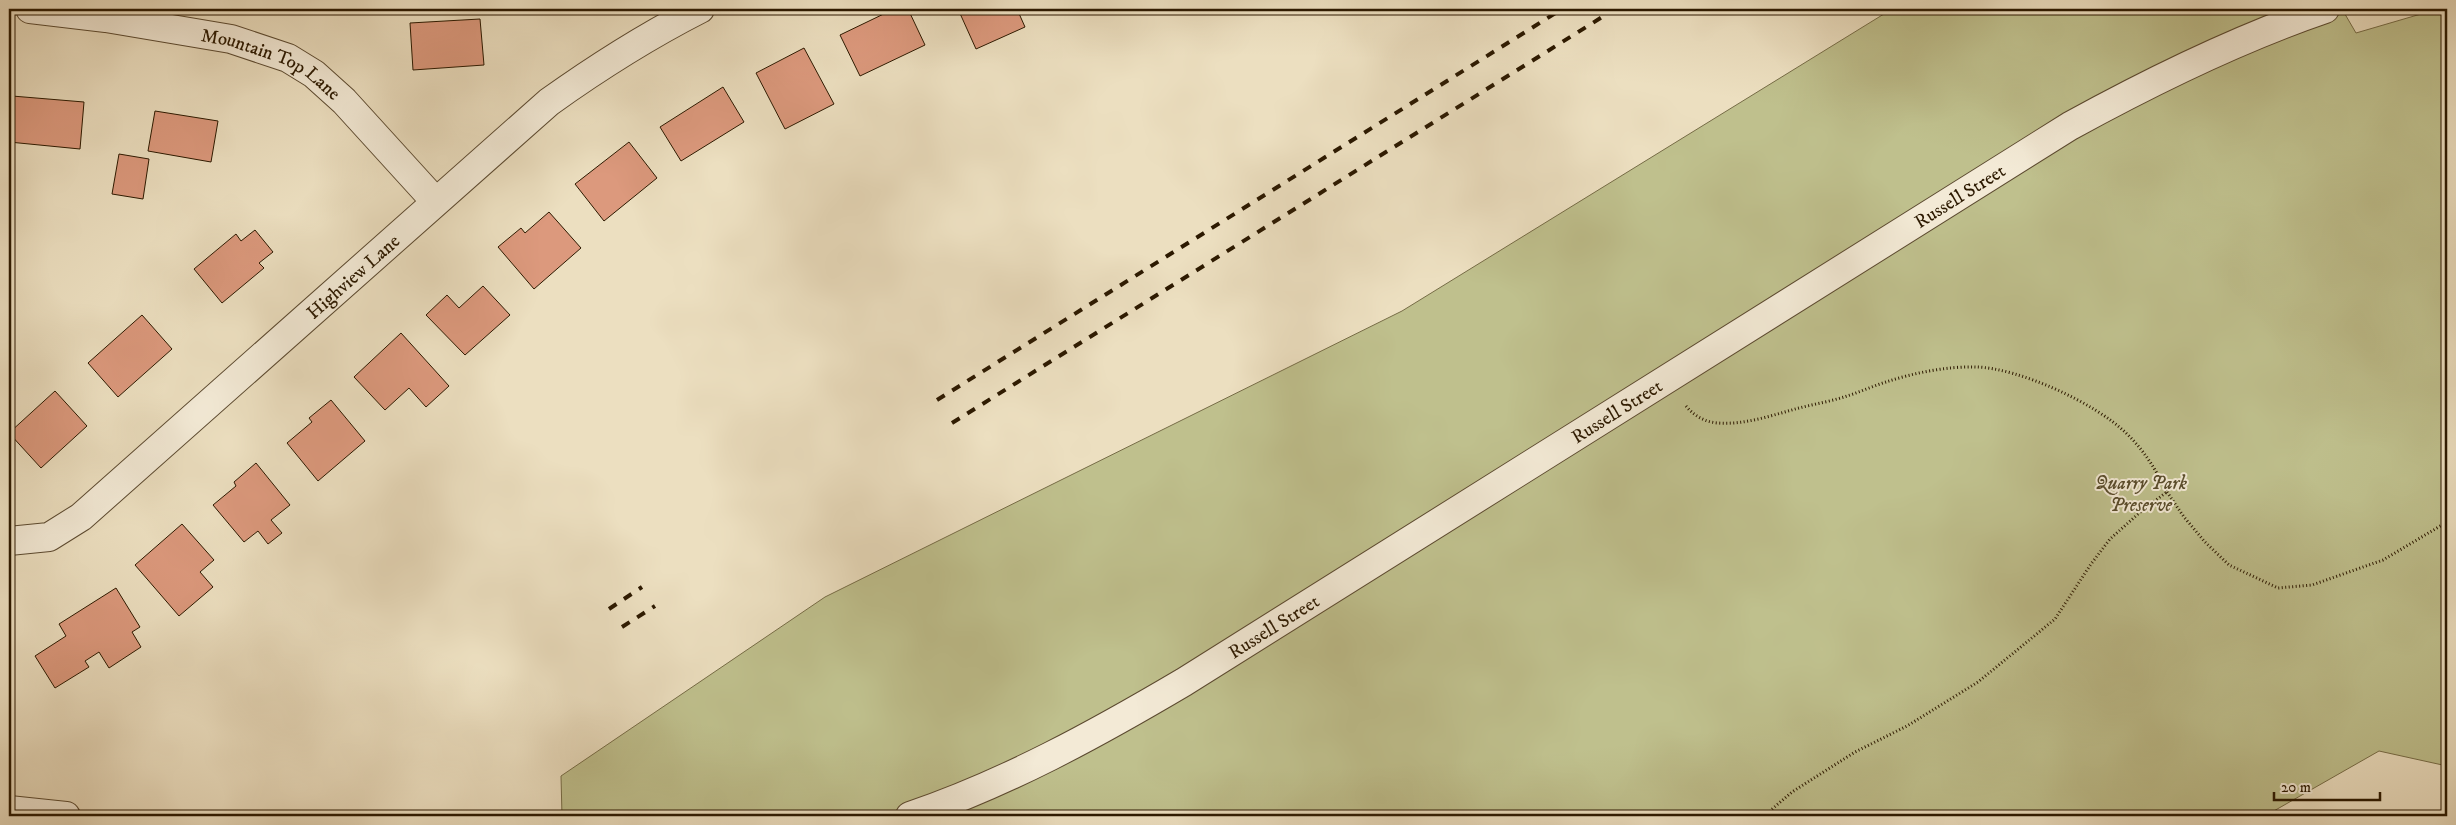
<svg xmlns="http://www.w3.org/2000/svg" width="2456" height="825" font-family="'IM FELL DW Pica',serif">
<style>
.green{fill:#bfc08d;stroke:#766c46}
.building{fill:#dc997d;stroke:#2c1900}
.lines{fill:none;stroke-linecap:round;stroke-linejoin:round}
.minor-casing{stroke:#5c4a30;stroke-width:30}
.path{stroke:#2c1900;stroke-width:3;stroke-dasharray:1 2.5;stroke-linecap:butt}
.minor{stroke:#f3ead6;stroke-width:28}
.rail{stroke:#2c1900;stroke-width:4;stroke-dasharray:9 9;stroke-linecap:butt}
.labels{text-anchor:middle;stroke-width:4;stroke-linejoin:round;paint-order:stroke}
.street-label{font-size:19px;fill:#2c1900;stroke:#f3ead6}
.park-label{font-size:19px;font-style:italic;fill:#584b2a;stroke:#f3ead6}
</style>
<rect width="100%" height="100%" fill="#ecdfc0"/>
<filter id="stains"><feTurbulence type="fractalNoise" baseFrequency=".004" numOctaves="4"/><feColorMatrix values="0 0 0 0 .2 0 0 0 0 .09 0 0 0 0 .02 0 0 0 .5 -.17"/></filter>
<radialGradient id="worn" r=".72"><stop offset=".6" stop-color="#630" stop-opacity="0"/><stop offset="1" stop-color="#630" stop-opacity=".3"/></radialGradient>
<!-- green -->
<path class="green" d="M1892 9H2342L2356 33 2438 9H2447V766L2379 751 2265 816H562L561 776 825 597 1402 311Z"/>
<!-- building -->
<path class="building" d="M894 9H908L925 45 860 76 840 35Z
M958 9H1017L1025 27 976 49Z
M480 19 484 65 413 70 410 23Z
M804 48 834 104 785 129 756 73Z
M723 87 744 122 681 161 660 127Z
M12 96 84 102 80 149 9 142Z
M155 111 218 121 211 162 148 151Z
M629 142 657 178 604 221 575 184Z
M119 154 149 159 143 199 112 194Z
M549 212 581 248 534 289 498 247 521 228 525 233Z
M255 230 273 252 259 263 264 268 222 303 194 269 236 234 241 241Z
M483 286 510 315 465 355 426 315 447 295 459 308Z
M142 315 172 349 118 397 88 363Z
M401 333 449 386 426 407 409 388 385 410 354 377Z
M55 391 87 426 41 468 9 433Z
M331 400 365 441 318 481 287 443 312 422 309 418Z
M256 463 290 505 271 520 282 533 268 544 258 531 244 542 213 505 236 486 234 482Z
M182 524 214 560 200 572 213 587 179 616 135 565Z
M116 588 140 627 132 632 141 647 109 668 99 652 85 661 89 667 55 688 35 656 66 636 59 624Z"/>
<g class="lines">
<!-- minor casing -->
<g class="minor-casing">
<g id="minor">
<path id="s1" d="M30 9 106 18 231 39 288 58 314 74 344 101 435 201"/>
<path id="s2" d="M9 541 49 537 81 517 549 102C598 67 647 36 700 9"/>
<path d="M9 810 66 816"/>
<path id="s3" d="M910 816C1007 783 1096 734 1184 682L2070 126C2152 81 2237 39 2325 9"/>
</g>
</g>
<!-- path -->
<path class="path" d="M1686 406C1694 416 1705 422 1718 423 1745 425 1773 415 1799 408 1815 404 1832 401 1847 396 1860 392 1873 386 1886 382 1913 373 1948 366 1976 367 2019 368 2095 403 2126 433 2144 450 2156 470 2167 492L2146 507 2110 539 2091 564 2055 619 1978 682 1907 726 1855 752 1792 792 1764 816
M2167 492 2184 517 2205 542 2229 565 2278 588 2312 585 2383 560 2447 522"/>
<!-- minor -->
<use href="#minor" class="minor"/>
<!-- rail -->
<path class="rail" d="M937 400 1562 9
M952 423 1615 9
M609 609 642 587
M622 627 655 606"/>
</g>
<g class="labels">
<!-- street labels -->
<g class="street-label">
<text dy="7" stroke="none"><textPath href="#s1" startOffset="250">Mountain Top Lane</textPath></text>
<text dy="7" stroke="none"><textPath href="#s3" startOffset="1221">Russell Street</textPath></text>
<text dy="7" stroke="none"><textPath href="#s2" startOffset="441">Highview Lane</textPath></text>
<text dy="7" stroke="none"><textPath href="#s3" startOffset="816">Russell Street</textPath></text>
<text dy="7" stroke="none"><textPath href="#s3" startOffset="411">Russell Street</textPath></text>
</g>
<!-- park labels -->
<g class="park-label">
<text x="2141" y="489">Quarry Park<tspan x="2141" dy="22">Preserve</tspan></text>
</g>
</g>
<!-- margin -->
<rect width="2456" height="825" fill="none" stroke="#ecdfc0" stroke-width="30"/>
<rect x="10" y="10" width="2436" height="805" fill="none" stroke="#2c1900" stroke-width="2.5"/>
<rect x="15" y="15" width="2426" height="795" fill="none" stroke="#2c1900"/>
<!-- scale -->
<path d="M2274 792v8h106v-8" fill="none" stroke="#2c1900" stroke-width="2.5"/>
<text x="2281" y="792" font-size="15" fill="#2c1900" stroke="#f3ead6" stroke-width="4" paint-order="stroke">20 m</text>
<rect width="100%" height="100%" filter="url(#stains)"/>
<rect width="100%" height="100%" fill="url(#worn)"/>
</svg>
